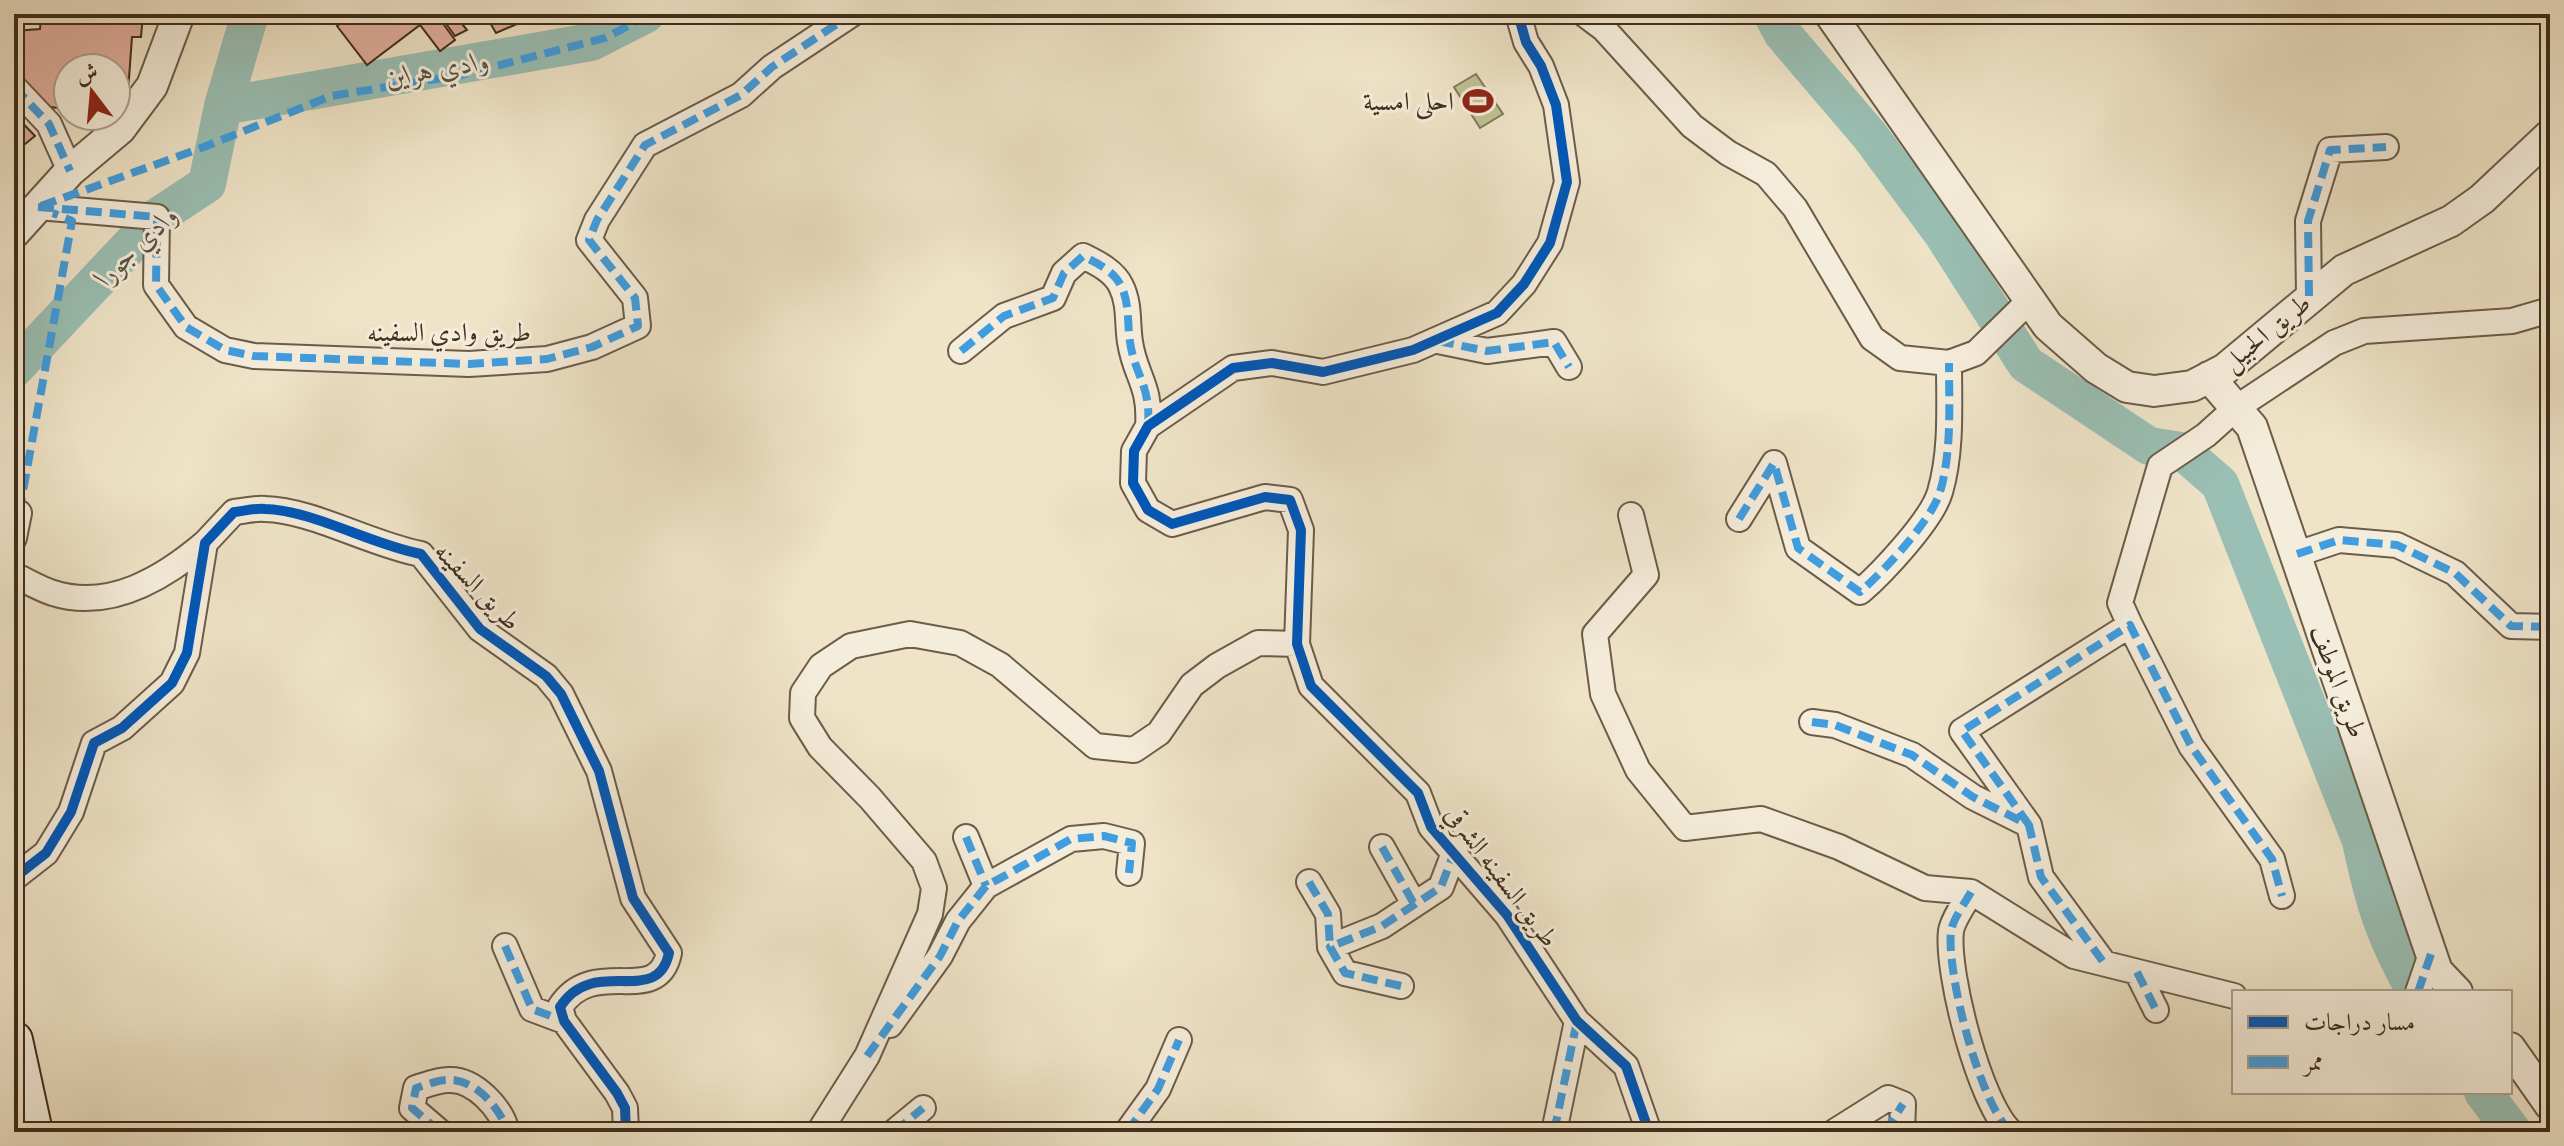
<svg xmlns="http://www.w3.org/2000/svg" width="2564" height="1146" font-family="'Gentium Book Plus',Amiri,serif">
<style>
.green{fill:#bec293;stroke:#7f7858;stroke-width:2}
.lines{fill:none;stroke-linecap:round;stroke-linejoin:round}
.stream{stroke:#768578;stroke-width:6}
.river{stroke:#9abfb4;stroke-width:38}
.building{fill:#e2af9e;stroke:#402e1e;stroke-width:2}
.minor-casing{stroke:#6c5c48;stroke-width:28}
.tertiary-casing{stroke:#6c5c48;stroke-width:34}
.secondary-casing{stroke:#402e1e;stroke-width:40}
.minor{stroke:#f5eddb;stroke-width:24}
.tertiary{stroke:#f5eddb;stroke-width:30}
.secondary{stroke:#f5eddb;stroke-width:36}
.quiet{stroke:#3f9de0;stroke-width:8;stroke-dasharray:16 8;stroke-linecap:butt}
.cycleway-casing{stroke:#f5eddb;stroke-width:15}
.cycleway{stroke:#0057b8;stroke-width:10}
.labels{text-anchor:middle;stroke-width:6;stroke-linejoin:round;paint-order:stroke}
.poi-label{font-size:26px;fill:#402e1e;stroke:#f5eddb;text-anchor:end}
.street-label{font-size:26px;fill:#402e1e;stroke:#f5eddb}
.water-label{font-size:28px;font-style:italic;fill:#565244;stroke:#f5eddb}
</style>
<rect width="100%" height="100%" fill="#efe4c8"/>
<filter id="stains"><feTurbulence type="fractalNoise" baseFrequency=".0025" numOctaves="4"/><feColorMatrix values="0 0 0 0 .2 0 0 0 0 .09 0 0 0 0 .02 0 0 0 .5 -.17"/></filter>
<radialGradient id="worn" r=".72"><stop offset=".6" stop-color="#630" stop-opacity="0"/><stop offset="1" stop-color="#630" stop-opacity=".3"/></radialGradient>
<!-- green -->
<path class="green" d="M1476 74 1503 114 1480 128 1454 87Z"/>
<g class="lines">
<!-- stream -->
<path class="stream" d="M14 347 24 359"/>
<!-- river -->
<path class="river" d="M1772 14 1783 34 1870 136 1942 233 2026 364 2149 446 2182 451 2220 484 2361 841C2373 900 2385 939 2416 992
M223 106 591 42 646 14
M14 369 157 217 207 184 223 106 250 14
M2483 1092 2513 1132"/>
</g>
<!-- building -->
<path class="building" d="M41 14H143L141 37H132L128 92 116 105V68H68V110L35 104 14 66V31L40 29Z
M353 14H436L455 40 440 51 420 25 367 65 337 26Z
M439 14H454L467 30 455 36Z
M485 14H540L496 33Z
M14 114 35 136 14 153Z"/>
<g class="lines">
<!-- minor casing -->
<g class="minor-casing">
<path id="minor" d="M1518 14 1526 42 1541 66 1556 105 1567 182 1550 243 1524 284 1497 313 1413 350 1323 372 1272 363 1233 368 1148 426 1134 451 1133 483 1148 510 1172 524 1265 497 1290 500 1301 530 1297 644 1311 686 1418 793 1431 827 1507 915 1577 1021 1626 1066 1649 1132
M1584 14 1604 29 1692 126 1728 153 1766 174 1795 208 1872 338 1900 358 1949 363 1976 353 2028 302
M14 87 49 124 70 171
M38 207 157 217 156 285 186 327 225 350 254 356 469 364 547 359 592 347 638 326 635 298 589 240 597 220 645 145 741 95 772 67 852 14
M2309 296 2308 221 2330 150 2386 147
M1438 341 1487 351 1554 342 1569 367
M961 351 1004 316 1053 298 1064 273 1083 256C1097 263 1114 271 1121 286 1130 304 1127 323 1130 342 1135 376 1151 385 1148 426
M1631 515 1646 575 1595 634 1603 694 1638 770 1685 828 1761 819 1839 847 1925 888 1971 892 2074 956 2234 996
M1739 519 1774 463 1798 548 1860 592C1882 573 1932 520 1940 492 1952 451 1949 405 1949 363
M14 538 19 513
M2297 554 2339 540 2397 545 2455 573 2511 626 2550 627
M14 575C27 581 40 589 53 593 110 611 164 578 205 543
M2130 625 2120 603 2160 466 2206 435 2236 408 2334 343 2364 331 2512 321 2550 310
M1812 722 1835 725 1912 755 1973 797 2029 825 2041 877 2104 963
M2029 825 1962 731 2130 625 2191 746 2272 859 2282 896
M966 837 986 886
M1382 847 1414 904
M14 878 46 853 71 812 94 743 122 728 172 683 187 653 205 543 234 512C244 511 255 508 265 509 312 510 372 545 421 554L480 629 546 676 561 694 599 771 633 898 669 953C657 1009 594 954 560 1007L564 1021 617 1093 625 1108 626 1132
M1309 882 1328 914 1330 947
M1971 892C1965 903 1953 919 1951 931 1946 972 1980 1105 2011 1132
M505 946 532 1009 564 1021
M2137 972 2156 1010
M1401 986 1345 973 1330 947 1382 926 1441 887 1455 850
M2418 992 2431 954
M890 1025 940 956 958 921 986 886 1071 839 1104 836 1132 843 1129 873
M440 1132 412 1108 416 1088C426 1085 438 1080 448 1080 474 1078 502 1109 507 1132
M819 1132 867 1056 930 914 934 888 924 861 870 798 820 747 802 718 803 693 821 666 851 646 910 634 960 643 1000 665 1095 746 1134 750 1159 733 1192 685 1217 666 1258 643 1297 644
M894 1132 923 1108
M1127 1132 1158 1089 1179 1040
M1554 1132 1577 1021
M1834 1132 1888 1098 1903 1104 1902 1132"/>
</g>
<!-- tertiary casing -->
<g class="tertiary-casing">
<path id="tertiary" d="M1830 14 2048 326 2096 368 2127 387 2154 391 2192 386 2225 369 2344 270 2451 221 2482 199 2550 135
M14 233 70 171 120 129 152 86 179 14
M2209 377 2252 427 2437 971 2457 992
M2510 1048 2550 1105"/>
</g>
<!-- secondary casing -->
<g class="secondary-casing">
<path id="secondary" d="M14 1040 34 1132"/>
</g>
<!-- minor -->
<use href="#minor" class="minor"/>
<!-- tertiary -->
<use href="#tertiary" class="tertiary"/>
<!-- secondary -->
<use href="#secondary" class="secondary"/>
<!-- quiet -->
<path class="quiet" d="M14 87 49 124 70 171
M41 206 204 147 331 96 461 75 605 38 651 14
M38 207 157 217 156 285 186 327 225 350 254 356 469 364 547 359 592 347 638 326 635 298 589 240 597 220 645 145 741 95 772 67 852 14
M2309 296 2308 221 2330 150 2386 147
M1438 341 1487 351 1554 342 1569 367
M961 351 1004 316 1053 298 1064 273 1083 256C1097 263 1114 271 1121 286 1130 304 1127 323 1130 342 1135 376 1151 385 1148 426
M19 513 72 221 53 213
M1739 519 1774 463 1798 548 1860 592C1882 573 1932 520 1940 492 1952 451 1949 405 1949 363
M2297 554 2339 540 2397 545 2455 573 2511 626 2550 627
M1812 722 1835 725 1912 755 1973 797 2029 825 2041 877 2104 963
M2029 825 1962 731 2130 625 2191 746 2272 859 2282 896
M966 837 986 886
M1382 847 1414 904
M1309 882 1328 914 1330 947
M1971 892C1965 903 1953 919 1951 931 1946 972 1980 1105 2011 1132
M505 946 532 1009 564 1021
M2137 972 2156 1010
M1401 986 1345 973 1330 947 1382 926 1441 887 1455 850
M2418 992 2431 954
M867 1056 940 956 958 921 986 886 1071 839 1104 836 1132 843 1129 873
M440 1132 412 1108 416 1088C426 1085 438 1080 448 1080 474 1078 502 1109 507 1132
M894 1132 923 1108
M1127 1132 1158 1089 1179 1040
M1554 1132 1577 1021
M1885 1132 1903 1104"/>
<!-- cycleway casing -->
<g class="cycleway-casing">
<path id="cycleway" d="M1518 14 1526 42 1541 66 1556 105 1567 182 1550 243 1524 284 1497 313 1413 350 1323 372 1272 363 1233 368 1148 426 1134 451 1133 483 1148 510 1172 524 1265 497 1290 500 1301 530 1297 644 1311 686 1418 793 1431 827 1507 915 1577 1021 1626 1066 1649 1132
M14 878 46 853 71 812 94 743 122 728 172 683 187 653 205 543 234 512C244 511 255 508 265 509 312 510 372 545 421 554L480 629 546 676 561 694 599 771 633 898 669 953C657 1009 594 954 560 1007L564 1021 617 1093 625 1108 626 1132"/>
</g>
<!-- cycleway -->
<use href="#cycleway" class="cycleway"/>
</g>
<!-- icons -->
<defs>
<g id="stadium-bare" transform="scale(2.4)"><path d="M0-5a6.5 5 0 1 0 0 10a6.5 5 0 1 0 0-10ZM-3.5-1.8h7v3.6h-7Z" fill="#8f2418" stroke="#f5eddb" stroke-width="2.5" paint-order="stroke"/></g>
</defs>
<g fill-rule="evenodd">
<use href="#stadium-bare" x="1478" y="101"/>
</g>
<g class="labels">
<!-- poi labels -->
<g class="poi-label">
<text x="1454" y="110">احلى امسية</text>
</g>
<!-- street labels -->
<g class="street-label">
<text x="449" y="341">طريق وادي السفينه</text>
<text transform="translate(2266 332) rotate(-39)" y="9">طريق الحبيل</text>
<text transform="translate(478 586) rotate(46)" y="9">طريق السفينه</text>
<text transform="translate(2339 681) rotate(70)" y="9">طريق الموطف</text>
<text transform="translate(1502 876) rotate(53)" y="9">طريق السفينه الشرقي</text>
</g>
<!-- water labels -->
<g class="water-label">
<text transform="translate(437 68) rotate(-10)" y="10">وادي هراين</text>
<text transform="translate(136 245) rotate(-44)" y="10">وادي جورا</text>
</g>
</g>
<!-- margin -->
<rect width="2564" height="1146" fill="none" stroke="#efe4c8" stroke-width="48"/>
<rect x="16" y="16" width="2532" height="1114" fill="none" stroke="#402e1e" stroke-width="4"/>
<rect x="24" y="24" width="2516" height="1098" fill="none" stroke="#402e1e" stroke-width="2"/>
<!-- legend -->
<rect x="2232" y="990" width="280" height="104" fill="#f5eddb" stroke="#ada18f" stroke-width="2"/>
<rect x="2248" y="1016" width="40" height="12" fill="#0057b8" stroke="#ada18f" stroke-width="2"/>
<text x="2304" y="1030" font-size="24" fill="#402e1e">مسار دراجات</text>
<rect x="2248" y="1056" width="40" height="12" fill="#3f9de0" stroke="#ada18f" stroke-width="2"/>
<text x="2304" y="1070" font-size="24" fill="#402e1e">ممر</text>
<!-- north arrow -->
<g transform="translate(92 92) rotate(344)"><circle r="38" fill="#f5eddb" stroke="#ada18f" stroke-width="2"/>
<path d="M0-6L14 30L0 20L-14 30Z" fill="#8f2418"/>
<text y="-12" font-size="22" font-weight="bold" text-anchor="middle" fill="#402e1e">ش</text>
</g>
<rect width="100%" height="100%" filter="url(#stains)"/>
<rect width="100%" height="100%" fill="url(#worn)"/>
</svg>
